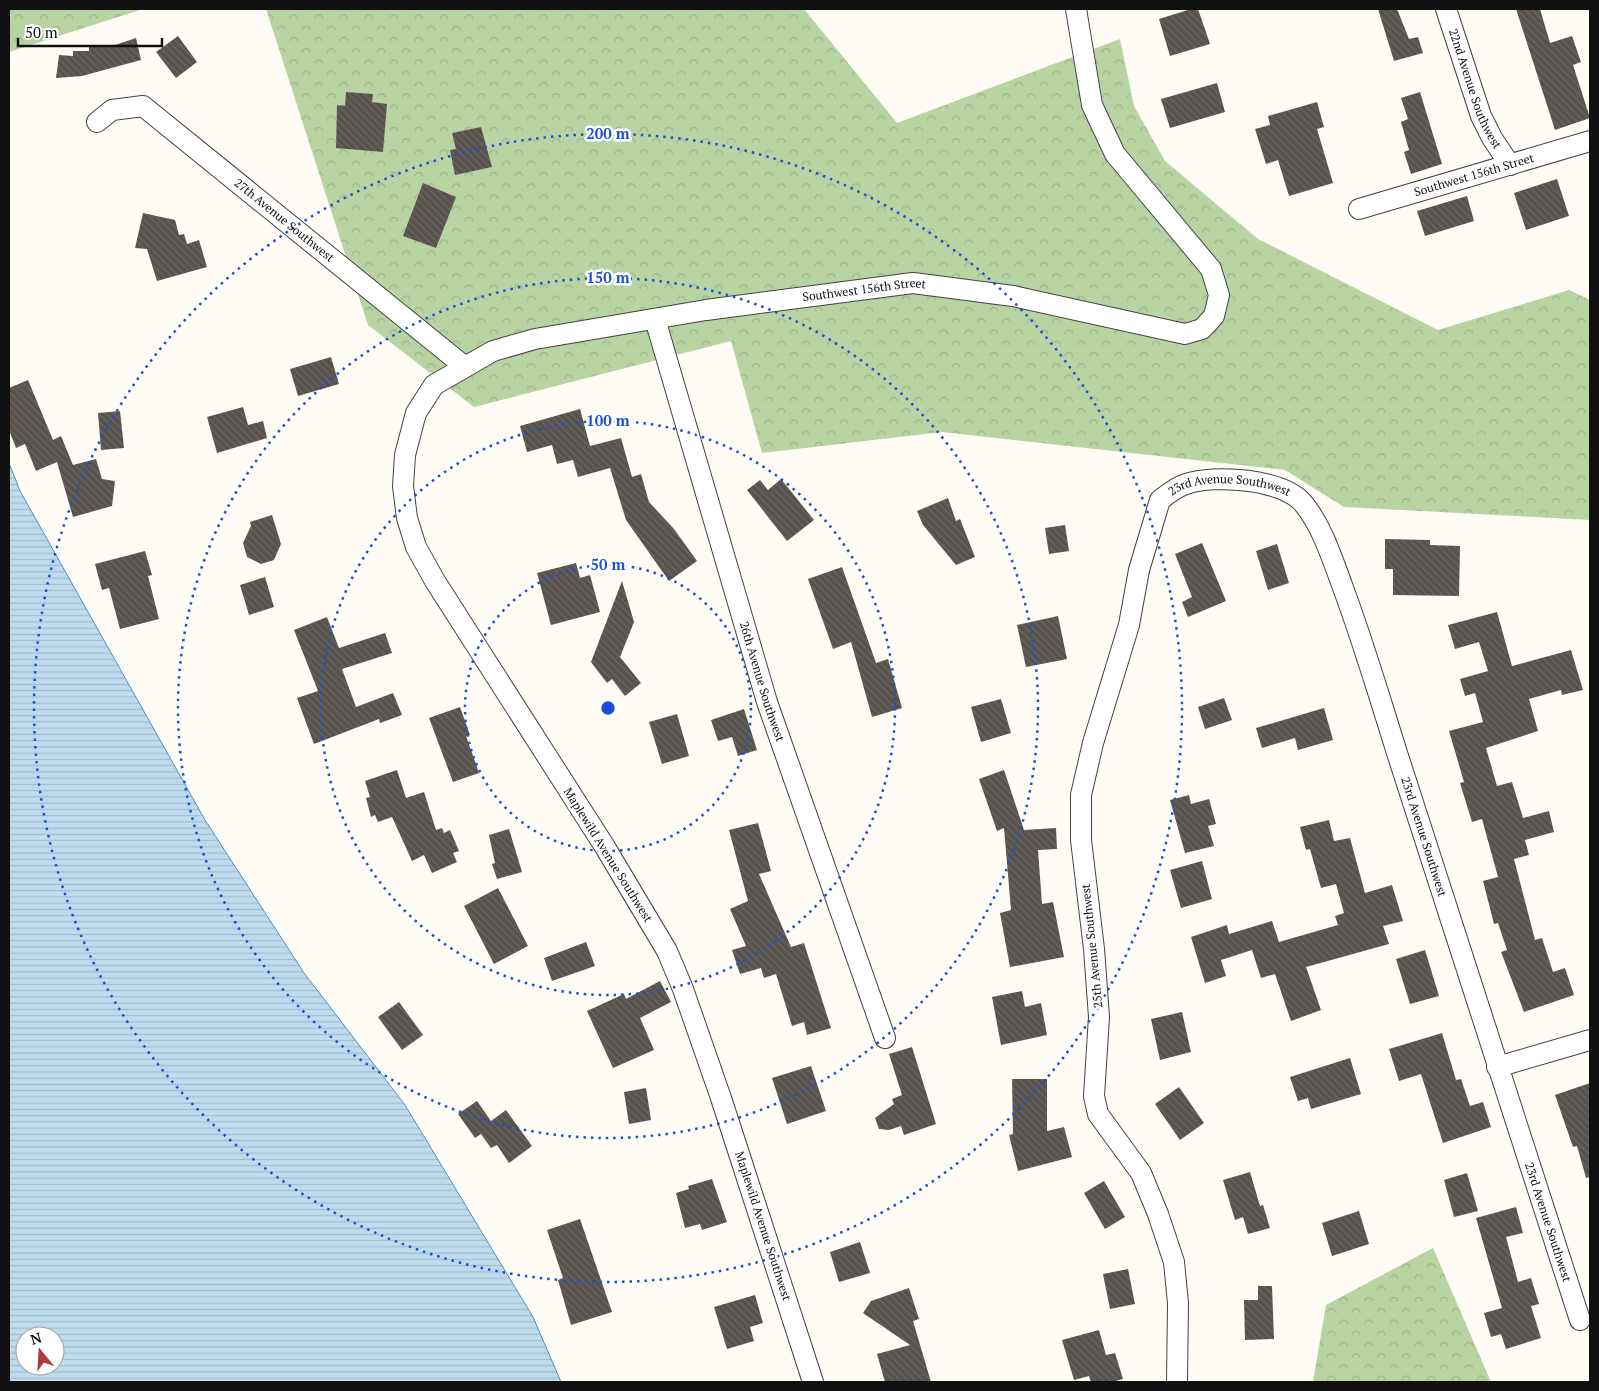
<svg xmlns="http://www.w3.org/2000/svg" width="1599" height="1391" font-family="'PT Serif',serif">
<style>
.forest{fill:url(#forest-crowns)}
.water{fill:url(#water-rules);stroke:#4e8fbe;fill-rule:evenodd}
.building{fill:url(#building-back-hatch)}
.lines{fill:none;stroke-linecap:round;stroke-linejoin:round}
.minor-casing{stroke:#434343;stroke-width:22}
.minor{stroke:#fff;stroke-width:20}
.ring{fill:none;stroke:#1d4ed8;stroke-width:2.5;stroke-dasharray:2.5 5}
.labels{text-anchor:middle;stroke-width:5;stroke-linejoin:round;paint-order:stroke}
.street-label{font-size:12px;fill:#101010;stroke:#fff}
.centre{fill:#1d4ed8;stroke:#fff;stroke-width:2.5}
.ring-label{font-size:15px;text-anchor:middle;font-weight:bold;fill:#1d4ed8;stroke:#fff;stroke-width:5;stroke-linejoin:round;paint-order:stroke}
</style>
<defs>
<pattern id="forest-crowns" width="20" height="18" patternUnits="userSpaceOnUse" patternTransform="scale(1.25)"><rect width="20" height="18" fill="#b7d4a2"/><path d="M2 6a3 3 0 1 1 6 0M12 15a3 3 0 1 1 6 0" fill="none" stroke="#9cb58a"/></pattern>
<pattern id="water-rules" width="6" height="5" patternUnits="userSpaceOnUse" patternTransform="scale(1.25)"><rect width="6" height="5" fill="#bfdcef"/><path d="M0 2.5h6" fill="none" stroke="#a3bccc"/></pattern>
<pattern id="building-back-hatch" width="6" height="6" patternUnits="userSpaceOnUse" patternTransform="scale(1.25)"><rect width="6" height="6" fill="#58524e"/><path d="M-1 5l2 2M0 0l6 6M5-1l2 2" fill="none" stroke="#6b6663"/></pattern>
</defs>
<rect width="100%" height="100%" fill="#fefcf5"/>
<!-- forest -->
<path class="forest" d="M9 9H143L9 52Z
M266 9H804L897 123 1120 39 1134 106 1165 161 1258 239 1438 330 1569 290 1590 300V520L1344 507 1285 470 942 432 762 453 731 341 474 407 368 325Z
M1433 1248 1491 1382H1313L1326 1305Z"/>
<!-- water -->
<path class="water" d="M9 463 20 491 205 820 304 973 405 1105 533 1317 561 1382H9ZM25 1336H55V1366H25Z"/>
<!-- building -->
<path class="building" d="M1191 9H1198L1210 44 1170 56 1159 19Z
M1378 9H1397L1409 39 1418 37 1423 53 1394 61Z
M1516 9H1540L1550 43 1572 36 1581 62 1573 65 1590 118 1555 130Z
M178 36 197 62 176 78 156 52Z
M136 38 141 60 82 76 56 78 59 55 73 56V51H89V46L115 45Z
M1217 83 1225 112 1170 128 1161 99Z
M346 92 373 94 372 102 387 104 383 152 336 148 337 105 345 106Z
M1420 92 1442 164 1411 174 1404 152 1409 150 1401 122 1408 119 1401 98Z
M1317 102 1324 127 1317 129 1333 183 1289 196 1278 160 1266 164 1255 129 1270 125 1268 116Z
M481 127 492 167 455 175 450 150 456 149 452 133Z
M1557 179 1569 216 1526 230 1514 193Z
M423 183 456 197 436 248 403 236Z
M1467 196 1474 221 1425 236 1417 211Z
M143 213 175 220 179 235 184 234 187 244 199 240 207 267 157 281 147 249 135 248Z
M331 357 339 384 298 396 290 369Z
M28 380 53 440 61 436 73 465 96 459 102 479 115 481 112 506 73 517 57 462 36 471 25 444 16 448 9 430V388Z
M243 407 248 425 263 421 267 438 217 453 207 417Z
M580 409 590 446 621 438 632 477 641 474 649 502 674 529 697 561 669 581 626 520 610 468 578 477 573 460 557 464 552 445 527 452 520 426Z
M120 411 124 448 101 450 98 413Z
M781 479 814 520 787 541 747 490 760 480 768 490Z
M948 498 956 521 960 519 975 557 956 565 923 525 917 511Z
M272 515 281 544 274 560 261 564 247 557 243 543 251 526 250 522Z
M1065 525 1069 551 1049 554 1045 528Z
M1385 539 1430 540V545L1460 546 1459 596 1393 595V569H1385Z
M1202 543 1226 601 1188 617 1182 602 1192 597 1175 554Z
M1277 544 1289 583 1268 590 1256 551Z
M145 551 152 575 148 576 159 619 120 629 109 588 102 590 95 564Z
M576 563 580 578 590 575 600 612 551 625 537 573Z
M842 567 876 663 888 659 902 708 872 717 851 642 833 649 808 579Z
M265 577 274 607 249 615 240 585Z
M622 581 634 622 620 657 641 683 625 696 612 679 607 683 591 662Z
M1497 612 1512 666 1571 650 1583 690 1562 695 1561 690 1529 699 1538 731 1486 748 1497 786 1512 782 1523 818 1549 811 1554 832 1525 840 1529 855 1514 859 1535 940 1542 938 1553 972 1565 968 1574 995 1524 1012 1501 952 1507 950 1498 923 1494 924 1483 881 1498 877 1482 819 1472 822 1460 783 1464 782 1449 731 1483 722 1475 693 1465 696 1460 679 1488 671 1479 642 1455 649 1448 625Z
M1058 616 1067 659 1026 667 1017 625Z
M327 617 339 648 385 633 392 653 342 669 356 707 393 693 402 715 380 723 379 719 314 744 297 698 318 691 294 630Z
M1224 698 1232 720 1205 729 1198 707Z
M1001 699 1011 733 981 742 971 707Z
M460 707 470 735 466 736 479 773 453 782 429 718Z
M1324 708 1333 740 1298 750 1295 738 1262 748 1256 728Z
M744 709 757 750 738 756 732 737 718 741 711 720Z
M677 714 689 756 662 764 649 722Z
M397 770 406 798 424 792 436 830 442 828 444 833 450 830 459 851 453 853 457 862 432 873 424 855 412 861 392 817 378 822 375 815 371 817 366 798 370 797 365 781Z
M1004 770 1024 830 1056 828 1057 849 1038 850 1042 904 1053 902 1064 957 1010 967 1000 913 1011 910 1004 828 997 831 979 779Z
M1189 795 1191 804 1209 799 1216 824 1208 826 1214 846 1185 853 1170 800Z
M1329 820 1334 841 1350 838 1365 893 1392 885 1403 921 1383 926 1389 944 1306 967 1321 1010 1291 1021 1275 974 1261 978 1252 950 1221 960 1226 976 1205 983 1191 937 1227 925 1229 934 1272 921 1279 942 1338 925 1335 916 1344 913 1336 884 1321 888 1310 849 1306 850 1300 827Z
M758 823 771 871 759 874 791 947 804 943 831 1028 807 1035 804 1022 792 1026 776 974 764 978 761 968 740 974 732 950 746 946 730 909 748 901 729 830Z
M509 829 522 872 497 879 492 864 495 863 489 835Z
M1202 861 1212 899 1181 908 1170 870Z
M498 888 528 946 494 964 464 906Z
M586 942 595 966 552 981 544 958Z
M1425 950 1439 996 1410 1004 1396 959Z
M660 981 671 1002 640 1018 654 1050 613 1068 587 1011 624 994 626 999Z
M1022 991 1025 1007 1041 1003 1047 1035 1001 1045 992 997Z
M399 1002 423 1035 402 1050 378 1017Z
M1182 1012 1191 1052 1160 1060 1151 1019Z
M1442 1033 1456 1080 1461 1079 1470 1106 1483 1102 1491 1127 1443 1143 1421 1074 1399 1081 1389 1049Z
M912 1047 936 1124 904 1135 901 1126 889 1130 879 1129 875 1118 894 1104 892 1099 902 1095 889 1054Z
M1350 1058 1361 1094 1311 1109 1308 1098 1298 1101 1290 1077Z
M811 1066 826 1111 787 1124 772 1078Z
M1012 1079H1047V1131L1064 1127 1072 1157 1018 1171 1009 1135 1013 1134Z
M1590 1083V1177L1586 1178 1577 1146 1573 1147 1555 1095Z
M1179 1087 1204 1123 1180 1140 1155 1104Z
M646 1088 651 1120 629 1124 624 1092Z
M477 1101 491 1121 506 1110 532 1146 509 1163 497 1145 491 1148 481 1134 475 1138 458 1114Z
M1250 1172 1260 1206 1263 1205 1270 1228 1248 1234 1243 1217 1235 1220 1223 1180Z
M1467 1173 1478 1211 1454 1217 1444 1180Z
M712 1179 727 1222 702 1230 700 1224 685 1228 676 1193 689 1189 688 1186Z
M1104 1181 1125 1217 1105 1229 1084 1193Z
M1516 1207 1523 1233 1506 1237 1518 1282 1531 1278 1539 1304 1531 1306 1541 1338 1506 1349 1501 1334 1491 1337 1484 1313 1502 1308 1476 1218Z
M1359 1211 1369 1244 1332 1256 1322 1223Z
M580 1219 612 1312 571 1325 558 1280 563 1278 547 1230Z
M860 1242 870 1273 839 1282 830 1252Z
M1128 1269 1135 1304 1110 1309 1103 1274Z
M1258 1286H1272L1274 1339 1245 1340 1244 1300H1258Z
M909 1288 919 1319 913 1321 931 1382H885L877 1354 910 1345 863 1313 871 1301Z
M755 1295 763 1323 750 1327 754 1341 727 1349 714 1307Z
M1099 1330 1106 1355 1115 1353 1123 1379 1112 1382H1091L1089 1376 1074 1380 1062 1340Z"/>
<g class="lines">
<!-- minor casing -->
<g class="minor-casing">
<g id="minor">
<path id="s1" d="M1446 9 1481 116 1492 138 1510 165"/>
<path id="s2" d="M97 122 112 110 143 106 464 366"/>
<path id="s3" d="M1359 209 1590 141"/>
<path id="s4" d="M655 319 767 702 885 1038"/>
<path d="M1497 1067 1590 1040"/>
<path id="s5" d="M813 1382 721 1098 683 989 667 951 605 847 435 581 416 547 407 518 403 486 405 455 416 413 434 385 493 351 535 339 706 310 913 283 1013 296 1185 334 1202 329 1214 316 1219 295 1211 269 1115 154 1092 105 1076 9"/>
<path id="s6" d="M1177 1382 1178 1303 1174 1262 1158 1214 1141 1173 1098 1114 1094 1096 1099 1017 1094 949 1081 840V795L1093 743 1129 625 1139 570 1160 500C1168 494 1176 487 1186 484 1215 474 1282 479 1303 503 1322 526 1332 558 1342 585 1363 641 1380 699 1398 756 1458 944 1518 1132 1580 1320"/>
</g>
</g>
<!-- minor -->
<use href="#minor" class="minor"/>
</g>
<!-- distance rings -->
<g class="ring">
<circle cx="608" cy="708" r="143"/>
<circle cx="608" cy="708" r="287"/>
<circle cx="608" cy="708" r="430"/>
<circle cx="608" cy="708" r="574"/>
</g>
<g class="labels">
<!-- street labels -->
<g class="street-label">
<text dy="4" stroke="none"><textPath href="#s1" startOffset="85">22nd Avenue Southwest</textPath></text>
<text dy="4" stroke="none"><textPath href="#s3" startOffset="120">Southwest 156th Street</textPath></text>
<text dy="4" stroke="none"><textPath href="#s2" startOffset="232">27th Avenue Southwest</textPath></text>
<text dy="4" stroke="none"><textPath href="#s5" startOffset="1546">Southwest 156th Street</textPath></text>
<text dy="4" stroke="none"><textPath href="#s6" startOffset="989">23rd Avenue Southwest</textPath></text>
<text dy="4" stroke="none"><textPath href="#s4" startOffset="378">26th Avenue Southwest</textPath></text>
<text dy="4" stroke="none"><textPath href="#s6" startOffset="1424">23rd Avenue Southwest</textPath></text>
<text transform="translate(608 855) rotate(58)" y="4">Maplewild Avenue Southwest</text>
<text transform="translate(1092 946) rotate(-96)" y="4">25th Avenue Southwest</text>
<text dy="4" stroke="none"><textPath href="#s6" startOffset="1829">23rd Avenue Southwest</textPath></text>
<text transform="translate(763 1226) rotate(72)" y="4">Maplewild Avenue Southwest</text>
</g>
</g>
<circle cx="608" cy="708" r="8" class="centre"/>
<g class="ring-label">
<text x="608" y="139">200 m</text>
<text x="608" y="283">150 m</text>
<text x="608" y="426">100 m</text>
<text x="608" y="570">50 m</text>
</g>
<!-- border -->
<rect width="1599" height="1391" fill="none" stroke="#101010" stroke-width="20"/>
<!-- north arrow -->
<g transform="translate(40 1351) rotate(342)"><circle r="24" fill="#ffffff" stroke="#9f9f9f"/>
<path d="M0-4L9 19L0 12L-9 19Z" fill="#b0383b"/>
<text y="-8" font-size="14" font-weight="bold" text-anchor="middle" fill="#101010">N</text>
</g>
<!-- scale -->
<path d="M18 38v8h144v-8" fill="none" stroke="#101010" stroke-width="2.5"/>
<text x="25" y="38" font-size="15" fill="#101010" stroke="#ffffff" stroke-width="4" paint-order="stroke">50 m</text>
</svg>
